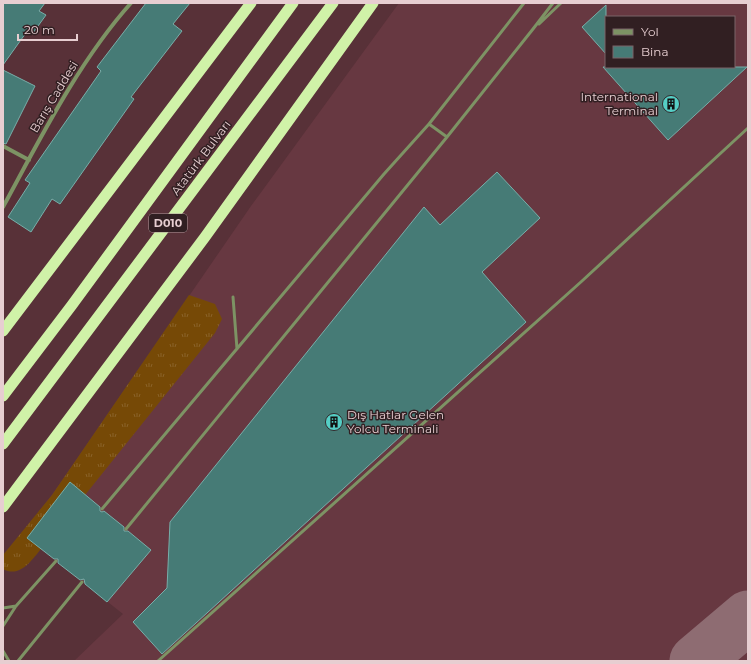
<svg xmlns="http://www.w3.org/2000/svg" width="751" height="664" font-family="Montserrat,sans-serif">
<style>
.built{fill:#673841;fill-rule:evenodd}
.grass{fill:url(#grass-tufts)}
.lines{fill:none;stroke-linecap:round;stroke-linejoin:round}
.taxiway{stroke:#8e6c72;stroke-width:53}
.building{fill:#467b76;stroke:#78aea9}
.service{stroke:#7d9364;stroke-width:3}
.minor{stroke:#7d9364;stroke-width:4}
.trunk{stroke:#d0f2a8;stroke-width:11}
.trunk-bridge{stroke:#d0f2a8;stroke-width:11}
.labels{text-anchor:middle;stroke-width:3;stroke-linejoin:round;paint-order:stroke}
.shield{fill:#311f22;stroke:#b09a9c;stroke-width:1}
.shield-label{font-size:11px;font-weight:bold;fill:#e7ced1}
.street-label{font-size:12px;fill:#e7ced1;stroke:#311f22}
.poi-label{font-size:12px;fill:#e7ced1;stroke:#311f22;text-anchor:end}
</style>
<defs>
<pattern id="grass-tufts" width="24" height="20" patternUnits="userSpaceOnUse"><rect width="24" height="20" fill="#764906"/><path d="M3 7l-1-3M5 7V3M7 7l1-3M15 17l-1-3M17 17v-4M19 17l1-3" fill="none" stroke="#8a6229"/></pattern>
</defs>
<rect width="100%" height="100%" fill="#583138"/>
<!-- built -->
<path class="built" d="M399 3H748V661H74L123 614 27 538 25 529 52 495 251 206ZM606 17H734V67H606Z"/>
<!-- grass -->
<path class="grass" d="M189 295 215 304 222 319 215 333 85 495 71 483 28 539 41 549C31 561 20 578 3 569V555L52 495Z"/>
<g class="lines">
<!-- taxiway -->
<path class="taxiway" d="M696 661 748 617"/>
</g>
<!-- building -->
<path class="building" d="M3 3H45L39 11 46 15 33 33 28 30 3 65Z
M146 3H190L173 24 182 31 131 97 134 99 60 204 52 199 31 232 8 217 30 183 25 180 101 71 97 67Z
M606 5V54L582 27Z
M603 67H747L668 140Z
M3 70 35 86 6 144 3 143Z
M497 172 540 218 482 272 526 322 162 654 133 622 167 588 170 522 424 207 440 225Z
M70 482 100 507V511L102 512 104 511 124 527V531H128L151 550 107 602 85 584 84 579 80 580 58 563V559H54L27 538Z"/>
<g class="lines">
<!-- service -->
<path class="service" d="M539 24 561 3
M429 124 447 137
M233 297 237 349
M102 509 384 174 429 124 524 3
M126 529 447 137 533 29 553 3
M3 608 16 606
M3 626 16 606 56 561
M3 651 9 661
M18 661 82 582
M158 661 582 281 748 128"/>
<!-- minor -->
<path class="minor" d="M3 146 29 160
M3 207C40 139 79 61 131 3"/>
<!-- trunk -->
<path class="trunk" d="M3 331 251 3
M3 396 72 305 293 3
M3 507 205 237 373 3"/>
<!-- trunk-bridge -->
<path class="trunk-bridge" d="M3 444 333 3"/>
</g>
<!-- icons -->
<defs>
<g id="building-disc" transform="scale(0.9)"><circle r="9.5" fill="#55cec5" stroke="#311f22"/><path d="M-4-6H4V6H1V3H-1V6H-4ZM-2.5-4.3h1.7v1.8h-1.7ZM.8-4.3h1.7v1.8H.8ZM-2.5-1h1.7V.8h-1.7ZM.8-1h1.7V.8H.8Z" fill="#111"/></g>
</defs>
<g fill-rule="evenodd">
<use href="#building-disc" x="671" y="104"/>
<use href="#building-disc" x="334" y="422"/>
</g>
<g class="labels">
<!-- shield labels -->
<rect class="shield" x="149" y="214" width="38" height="18" rx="3"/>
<g class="shield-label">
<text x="168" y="227">D010</text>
</g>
<!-- street labels -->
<g class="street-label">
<text transform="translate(54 97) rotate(-59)" y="4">Barış Caddesi</text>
<text transform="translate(201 158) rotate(-53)" y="4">Atatürk Bulvarı</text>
</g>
<!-- poi labels -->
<g class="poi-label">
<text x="658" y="101">International<tspan x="658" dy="14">Terminal</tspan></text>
<text x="347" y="419" text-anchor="start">Dış Hatlar Gelen<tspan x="347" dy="14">Yolcu Terminali</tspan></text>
</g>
</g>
<!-- border -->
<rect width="751" height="664" fill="none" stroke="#e7ced1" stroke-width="8"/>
<!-- legend -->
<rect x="605" y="16" width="130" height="52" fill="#311f22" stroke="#7a6568"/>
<rect x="613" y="29" width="20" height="6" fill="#7d9364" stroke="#7a6568"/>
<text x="641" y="36" font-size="12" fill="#e7ced1">Yol</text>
<rect x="613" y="46" width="20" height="12" fill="#467b76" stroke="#7a6568"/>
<text x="641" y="56" font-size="12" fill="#e7ced1">Bina</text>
<!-- scale -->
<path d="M18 34v6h59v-6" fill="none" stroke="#e7ced1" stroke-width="2"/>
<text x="24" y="34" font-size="12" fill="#e7ced1" stroke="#311f22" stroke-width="3" paint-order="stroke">20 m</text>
</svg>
